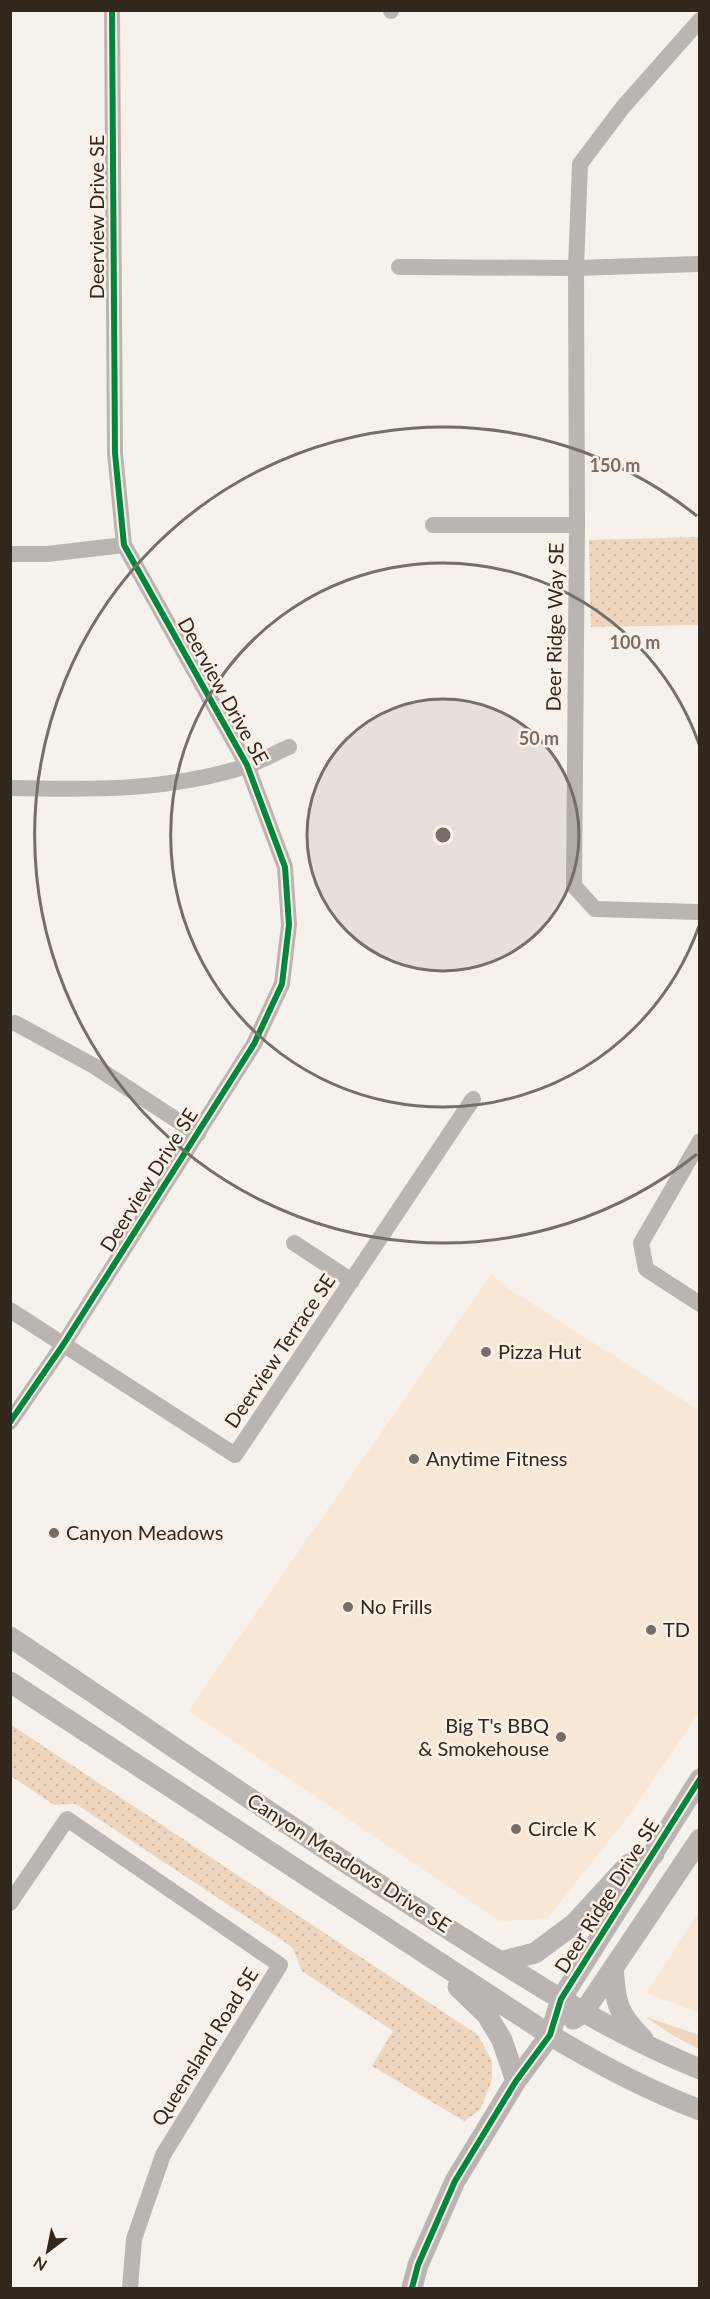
<svg xmlns="http://www.w3.org/2000/svg" width="710" height="2299" font-family="Lato,sans-serif">
<style>
.built{fill:#fae8d7}
.green{fill:#eed5bd}
.park{fill:url(#park-dots)}
.lines{fill:none;stroke-linecap:round;stroke-linejoin:round}
.minor{stroke:#bab5b0;stroke-width:16}
.tertiary{stroke:#bab5b0;stroke-width:21}
.cycleway-casing{stroke:#fcf0e6;stroke-width:10}
.cycleway{stroke:#00873e;stroke-width:6}
.ring{fill:none;stroke:#776e65;stroke-width:3}
.poi-dot{fill:#776e65;stroke:#fcf0e6;stroke-width:2}
.labels{text-anchor:middle;stroke-width:5;stroke-linejoin:round;paint-order:stroke}
.street-label{font-size:20px;fill:#32271d;stroke:#fcf0e6}
.poi-label{font-size:20px;fill:#32271d;stroke:#fcf0e6;text-anchor:start}
.centre{fill:#776e65;stroke:#fcf0e6;stroke-width:3}
.ring-label{font-size:18px;text-anchor:middle;font-weight:bold;fill:#776e65;stroke:#fcf0e6;stroke-width:5;stroke-linejoin:round;paint-order:stroke}
</style>
<defs>
<pattern id="park-dots" width="8" height="8" patternUnits="userSpaceOnUse" patternTransform="scale(1.5)"><rect width="8" height="8" fill="#eed5bd"/><path d="M2 2h.1M6 6h.1" fill="none" stroke="#cdb7a2" stroke-width="1.8" stroke-linecap="round"/></pattern>
</defs>
<rect width="100%" height="100%" fill="#f7f1eb"/>
<!-- built -->
<path class="built" d="M491 1274 509 1289 699 1410V1712L631 1813 547 1919 500 1921 188 1711Z
M699 1911 700 2013H699L646 1993Z"/>
<!-- green -->
<path class="green" d="M646 2017 699 2035V2049L672 2035Z"/>
<!-- park -->
<path class="park" d="M699 537V625L591 627 589 540Z
M10 1724 478 2035 492 2061V2080L480 2110 464 2121 372 2066 393 2031 302 1971 292 1947 76 1804 54 1805 11 1776Z"/>
<g class="lines">
<!-- minor -->
<path class="minor" d="M391 10V11
M700 20 623 107 580 164 576 268 577 525 574 886 595 909 700 912
M399 267 576 268 700 264
M433 525H577
M10 554H47L124 545
M10 788C91 790 170 791 247 766 261 761 275 753 289 747
M15 1023 94 1066 198 1134
M700 1141 641 1243 646 1269 700 1304
M294 1243 352 1281
M10 1310 235 1455 473 1099
M10 1422 63 1345 254 1044 282 984 289 925 285 867 247 765 124 545 115 453 112 10
M10 1903 67 1819 280 1965 163 2155 134 2239 130 2288"/>
<!-- tertiary -->
<path class="tertiary" d="M10 1637C150 1730 287 1826 428 1916 516 1972 603 2030 700 2069
M10 1682 550 2035C598 2064 647 2090 700 2110
M500 1962 535 1953 574 1924 629 1864 654 1854
M613 1968C616 2004 617 2013 643 2039
M458 1987 487 2015 502 2040 516 2081
M573 2019 583 2013 700 1839
M412 2288 418 2265 455 2181 516 2081 550 2035 561 1999 700 1779"/>
<!-- cycleway casing -->
<g class="cycleway-casing">
<path id="cycleway" d="M10 1422 63 1345 254 1044 282 984 289 925 285 867 247 765 124 545 115 453 112 10
M412 2288 418 2265 455 2181 516 2081 550 2035 561 1999 700 1779"/>
</g>
<!-- cycleway -->
<use href="#cycleway" class="cycleway"/>
</g>
<!-- distance rings -->
<circle cx="443" cy="835" r="136" fill="#776e65" fill-opacity=".12"/>
<g class="ring">
<circle cx="443" cy="835" r="136"/>
<path d="M699 926A272 272 0 1 1 699 744"/>
<path d="M697 1154A408 408 0 1 1 697 516"/>
</g>
<!-- markers -->
<g class="poi-dot">
<circle cx="486" cy="1352" r="6"/>
<circle cx="414" cy="1459" r="6"/>
<circle cx="54" cy="1533" r="6"/>
<circle cx="348" cy="1607" r="6"/>
<circle cx="651" cy="1630" r="6"/>
<circle cx="561" cy="1737" r="6"/>
<circle cx="516" cy="1829" r="6"/>
</g>
<g class="labels">
<!-- street labels -->
<g class="street-label">
<text transform="translate(97 217) rotate(-90)" y="7">Deerview Drive SE</text>
<text transform="translate(555 627) rotate(-89)" y="7">Deer Ridge Way SE</text>
<text transform="translate(223 691) rotate(61)" y="7">Deerview Drive SE</text>
<text transform="translate(149 1180) rotate(-58)" y="7">Deerview Drive SE</text>
<text transform="translate(280 1351) rotate(-56)" y="7">Deerview Terrace SE</text>
<text transform="translate(349 1863) rotate(33)" y="7">Canyon Meadows Drive SE</text>
<text transform="translate(607 1896) rotate(-58)" y="7">Deer Ridge Drive SE</text>
<text transform="translate(205 2047) rotate(-58)" y="7">Queensland Road SE</text>
</g>
<!-- poi labels -->
<g class="poi-label">
<text x="498" y="1359">Pizza Hut</text>
<text x="426" y="1466">Anytime Fitness</text>
<text x="66" y="1540">Canyon Meadows</text>
<text x="360" y="1614">No Frills</text>
<text x="663" y="1637">TD</text>
<text x="549" y="1733" text-anchor="end">Big T's BBQ<tspan x="549" dy="23">&amp; Smokehouse</tspan></text>
<text x="528" y="1836">Circle K</text>
</g>
</g>
<circle cx="443" cy="835" r="9" class="centre"/>
<g class="ring-label">
<text x="615" y="472">150 m</text>
<text x="635" y="649">100 m</text>
<text x="539" y="745">50 m</text>
</g>
<!-- border -->
<rect width="710" height="2299" fill="none" stroke="#32271d" stroke-width="24"/>
<!-- north arrow -->
<g transform="translate(48 2251) rotate(212)" stroke="#fcf0e6" stroke-width="4.5" paint-order="stroke">
<path d="M0-4.5L10 22L0 15L-10 22Z" fill="#32271d"/>
<text y="-9" font-size="16" font-weight="bold" text-anchor="middle" fill="#32271d">N</text>
</g>
</svg>
